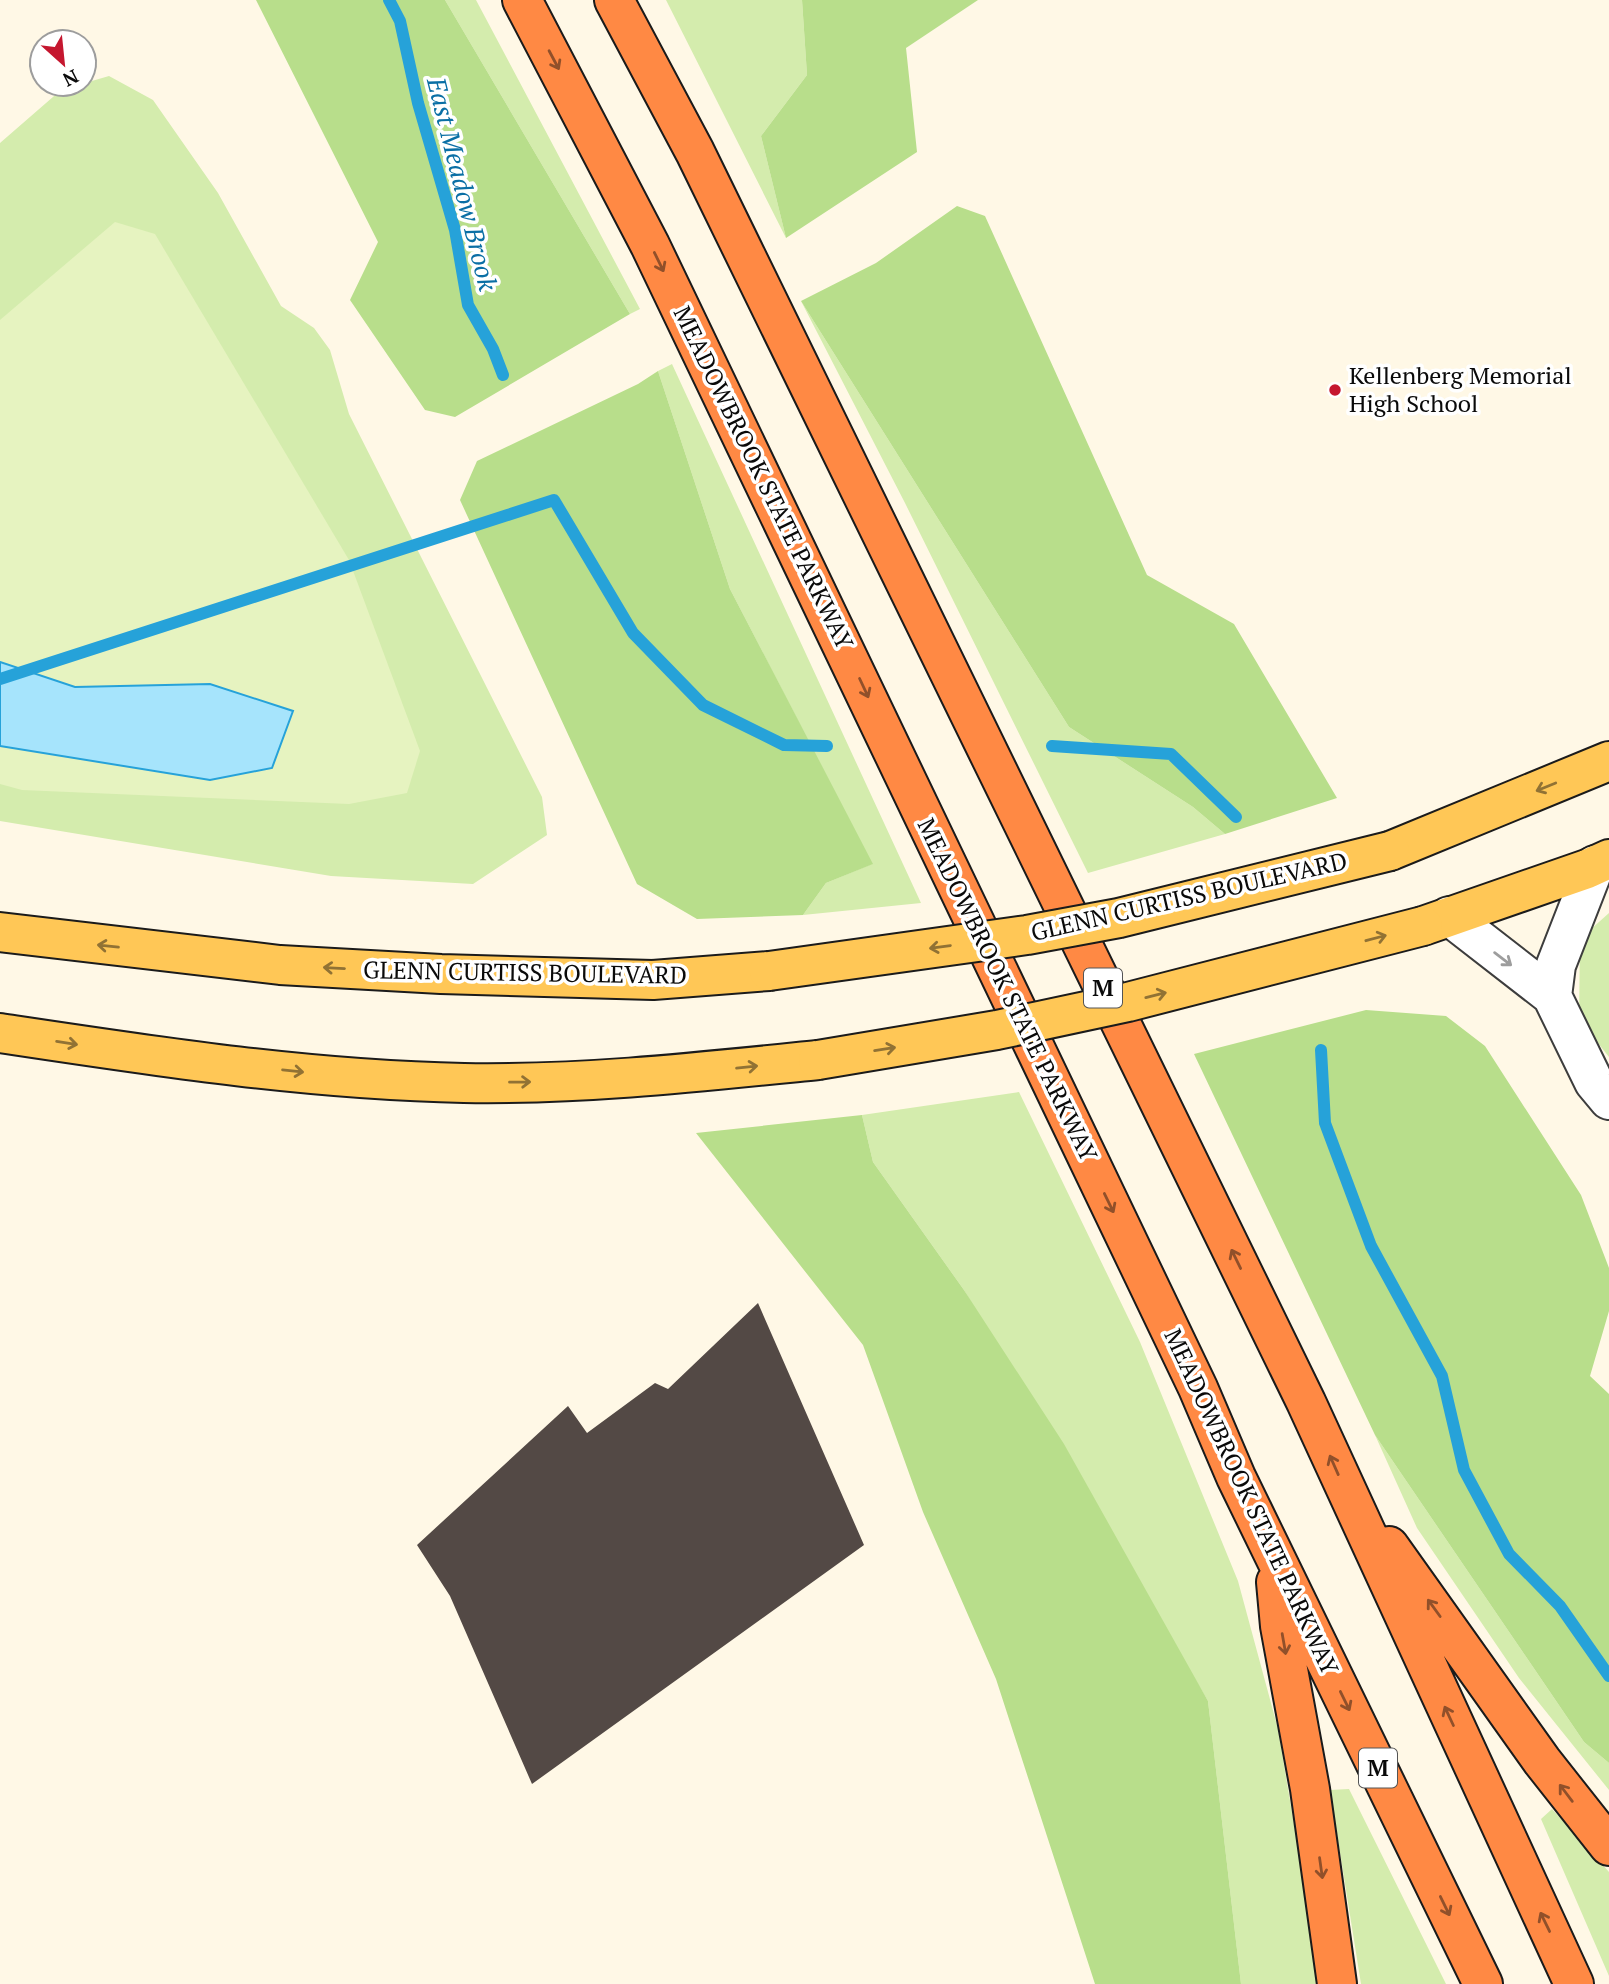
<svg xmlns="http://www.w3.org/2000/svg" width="1609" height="1984" font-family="'PT Serif',serif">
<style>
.green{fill:#d4ecad}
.forest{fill:#b8de8b}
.pitch{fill:#e6f3c0}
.water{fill:#a6e4fc;stroke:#26a2d9;stroke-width:2}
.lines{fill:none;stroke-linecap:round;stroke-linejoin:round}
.stream{stroke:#26a2d9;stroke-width:12}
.building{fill:#534945}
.minor-casing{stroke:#3d3d3d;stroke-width:42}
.major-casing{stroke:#1b1b1b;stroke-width:42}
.highway-casing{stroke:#1b1b1b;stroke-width:42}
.minor{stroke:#fff;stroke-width:38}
.major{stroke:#ffc756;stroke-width:38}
.highway{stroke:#ff8944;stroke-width:38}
.major-bridge-casing{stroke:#1b1b1b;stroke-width:42;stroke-linecap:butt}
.major-bridge{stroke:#ffc756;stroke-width:38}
.oneway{stroke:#91502a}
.oneway2{stroke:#917234}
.oneway3{stroke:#9d9d9d}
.poi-dot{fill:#c5172f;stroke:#fff;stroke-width:2.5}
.labels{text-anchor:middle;stroke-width:7;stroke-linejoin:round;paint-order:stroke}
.shield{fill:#fff;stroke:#545454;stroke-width:2}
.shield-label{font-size:23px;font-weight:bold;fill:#0a0a0a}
.poi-label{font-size:24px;fill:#0a0a0a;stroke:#fff;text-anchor:start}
.street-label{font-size:24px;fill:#0a0a0a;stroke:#fff}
.water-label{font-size:26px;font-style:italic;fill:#0a6fa5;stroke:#fff}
</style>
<rect width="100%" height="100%" fill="#fff8e6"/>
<!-- green -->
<path class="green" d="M445 0H476L640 309 630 314Z
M666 0H802L807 75 761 136 786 238Z
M109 76 153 100 218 193 281 306 314 328 330 350 349 414 542 797 547 835 473 884 331 876 0 821V143L61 90Z
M801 301 1069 727 1193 807 1225 834 1088 873 905 503Z
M672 364 921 903 803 915 826 883 872 864 730 589 658 371Z
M1609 913V1057L1579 1019 1580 939Z
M1019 1092 1140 1342 1238 1581 1278 1729 1312 1932 1317 1984H1241L1208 1701 964 1290 873 1162 862 1115Z
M1375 1435 1584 1742 1609 1763V1790L1519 1678 1417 1528Z
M1349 1789 1446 1984H1361L1330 1790Z
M1552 1809 1609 1872V1976L1541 1819Z"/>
<!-- forest -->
<path class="forest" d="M256 0H445L630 314 455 417 425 410 350 300 378 242Z
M802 0H978L906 48 917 152 786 238 761 136 807 75Z
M957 206 985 216 1147 575 1234 624 1337 798 1225 834 1193 807 1069 727 801 301 876 263Z
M658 371 730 589 873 864 826 883 803 915 697 919 637 884 460 500 477 461 638 384Z
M1366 1010 1446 1016 1485 1046 1581 1195 1609 1268V1311L1590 1376 1609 1394V1763L1584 1742 1375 1435 1194 1054Z
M862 1115 873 1162 964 1290 1064 1444 1208 1701 1241 1984H1095L996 1679 923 1512 863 1345 696 1133Z"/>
<!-- pitch -->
<path class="pitch" d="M115 222 155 234 349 560 420 751 407 793 349 804 22 790 0 784V320Z"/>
<!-- water -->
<path class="water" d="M0 662 75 687 210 684 293 711 272 768 210 780 0 746Z"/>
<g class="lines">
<!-- stream -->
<path class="stream" d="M389 0 400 21 418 103 455 230 468 305 493 349 503 375
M0 679 554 500 633 633 703 705 784 745 827 746
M1052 746 1171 754 1236 817
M1321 1050 1325 1123 1371 1246 1442 1376 1464 1470 1509 1554 1560 1606 1609 1676"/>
</g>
<!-- building -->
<path class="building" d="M758 1303 864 1545 532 1784 450 1596 417 1545 568 1406 587 1433 655 1383 668 1389Z"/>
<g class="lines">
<!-- minor casing -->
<g class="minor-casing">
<path id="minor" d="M1449 916 1552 996 1556 965 1595 865
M1552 996 1594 1082 1609 1100"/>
</g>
<!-- major casing -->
<g class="major-casing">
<path id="major" d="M1390 851 1609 761
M1423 926 1587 869 1609 859
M0 932 280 965 441 974 653 980 769 971
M0 1033C153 1056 308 1080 464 1083 582 1085 700 1072 818 1060"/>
</g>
<!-- highway casing -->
<g class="highway-casing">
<path id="highway" d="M522 0 650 245 1198 1388 1236 1477 1483 1984
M614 0 695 152 1306 1402 1574 1984
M1389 1546 1542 1761 1609 1846
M1276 1582 1280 1626 1310 1789 1337 1984"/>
</g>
<!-- minor -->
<use href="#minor" class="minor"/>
<!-- major -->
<use href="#major" class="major"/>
<!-- highway -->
<use href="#highway" class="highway"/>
<!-- major-bridge casing -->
<g class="major-bridge-casing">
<path id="major-bridge" d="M769 971 1027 935 1119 918 1390 851
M818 1060 997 1030 1128 1002 1423 926"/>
</g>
<!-- major-bridge -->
<use href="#major-bridge" class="major-bridge"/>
</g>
<!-- one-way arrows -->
<defs><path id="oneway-shaft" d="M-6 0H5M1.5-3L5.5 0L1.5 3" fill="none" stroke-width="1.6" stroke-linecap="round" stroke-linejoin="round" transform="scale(1.75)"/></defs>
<g class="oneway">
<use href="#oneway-shaft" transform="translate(554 60) rotate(62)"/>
<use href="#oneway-shaft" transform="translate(659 262) rotate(64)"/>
<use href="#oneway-shaft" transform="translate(864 688) rotate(65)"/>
<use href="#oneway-shaft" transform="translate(1109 1203) rotate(64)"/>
<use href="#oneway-shaft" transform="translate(1236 1259) rotate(-116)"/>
<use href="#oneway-shaft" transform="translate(1334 1465) rotate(-114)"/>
<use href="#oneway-shaft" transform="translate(1434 1608) rotate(-126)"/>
<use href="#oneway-shaft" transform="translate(1284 1644) rotate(80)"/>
<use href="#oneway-shaft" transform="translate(1345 1701) rotate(64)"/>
<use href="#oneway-shaft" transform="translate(1449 1716) rotate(-115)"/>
<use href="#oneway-shaft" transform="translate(1566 1793) rotate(-127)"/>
<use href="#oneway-shaft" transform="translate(1321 1868) rotate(82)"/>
<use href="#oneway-shaft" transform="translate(1445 1906) rotate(64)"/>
<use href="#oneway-shaft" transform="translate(1545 1922) rotate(-116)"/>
</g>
<g class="oneway2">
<use href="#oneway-shaft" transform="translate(1546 787) rotate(158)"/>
<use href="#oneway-shaft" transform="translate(1376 938) rotate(-15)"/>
<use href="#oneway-shaft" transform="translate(108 946) rotate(-174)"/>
<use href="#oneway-shaft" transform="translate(940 947) rotate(172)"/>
<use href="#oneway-shaft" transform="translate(334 968) rotate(-177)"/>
<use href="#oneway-shaft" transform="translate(1156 995) rotate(-14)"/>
<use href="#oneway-shaft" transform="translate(67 1043) rotate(9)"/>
<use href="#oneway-shaft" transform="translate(885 1049) rotate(-9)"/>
<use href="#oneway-shaft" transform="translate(747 1067) rotate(-6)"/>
<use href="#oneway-shaft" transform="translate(293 1071) rotate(6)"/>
<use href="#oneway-shaft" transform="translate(520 1082) rotate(-1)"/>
</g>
<use class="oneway3" href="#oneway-shaft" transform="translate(1503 959) rotate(37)"/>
<!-- markers -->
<circle class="poi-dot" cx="1335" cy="390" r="7"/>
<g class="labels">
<!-- shield labels -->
<g class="shield">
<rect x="1084" y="968.5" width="38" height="39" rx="5"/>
<rect x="1359" y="1748.5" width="38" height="39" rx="5"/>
</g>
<g class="shield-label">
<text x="1103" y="996">M</text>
<text x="1378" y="1776">M</text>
</g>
<!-- poi labels -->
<g class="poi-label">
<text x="1349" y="384">Kellenberg Memorial<tspan x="1349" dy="28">High School</tspan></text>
</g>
<!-- street labels -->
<g class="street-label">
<text transform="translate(763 478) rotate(64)" y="8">MEADOWBROOK STATE PARKWAY</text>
<text transform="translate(1189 897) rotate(-13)" y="8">GLENN CURTISS BOULEVARD</text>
<text transform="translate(525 973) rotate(1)" y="8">GLENN CURTISS BOULEVARD</text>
<text transform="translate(1007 990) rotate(64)" y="8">MEADOWBROOK STATE PARKWAY</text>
<text transform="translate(1251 1502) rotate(65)" y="8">MEADOWBROOK STATE PARKWAY</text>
</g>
<!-- water labels -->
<g class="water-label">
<text transform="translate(462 184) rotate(76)" y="9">East Meadow Brook</text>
</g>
</g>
<!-- north arrow -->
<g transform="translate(63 63) rotate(153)"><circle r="33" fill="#ffffff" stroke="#9d9d9d" stroke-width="2"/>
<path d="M0-5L12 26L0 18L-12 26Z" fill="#c5172f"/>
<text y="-10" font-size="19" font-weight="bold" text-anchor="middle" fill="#0a0a0a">N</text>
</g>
</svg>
